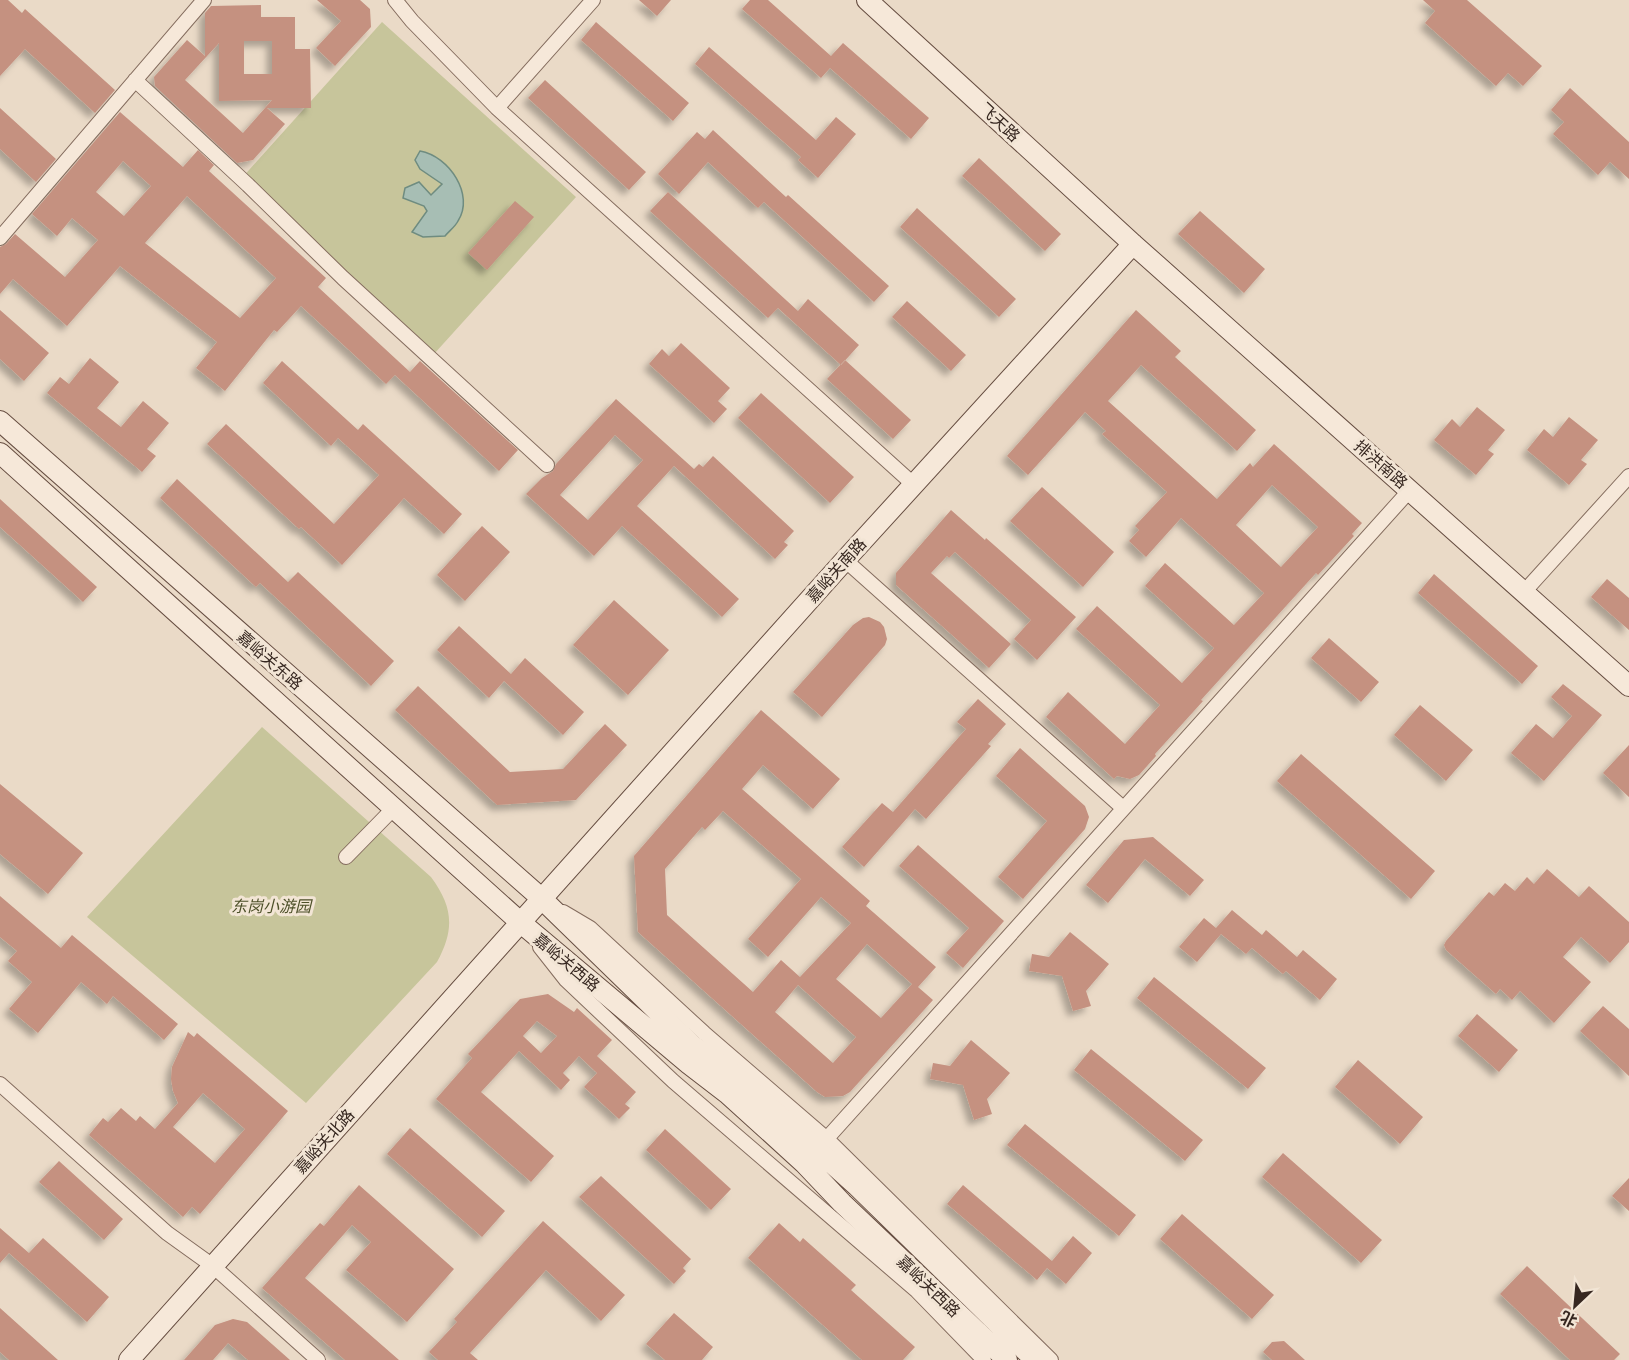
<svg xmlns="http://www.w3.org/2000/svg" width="1629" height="1360" font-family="'Noto Serif','Noto Sans SC',serif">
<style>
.green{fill:#c7c59b}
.water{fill:#a7beb4;stroke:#6f8c80;stroke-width:1.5}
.building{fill:#c59180;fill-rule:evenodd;filter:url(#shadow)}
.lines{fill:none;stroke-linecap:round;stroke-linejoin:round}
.street-casing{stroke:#846c5e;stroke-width:16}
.secondary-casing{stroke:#664d41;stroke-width:22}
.street{stroke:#f6e8d9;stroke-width:14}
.secondary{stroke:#f6e8d9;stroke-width:20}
.labels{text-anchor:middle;stroke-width:6;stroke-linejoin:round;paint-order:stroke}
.street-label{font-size:16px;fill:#362720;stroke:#f2e5d5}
.park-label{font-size:16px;font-style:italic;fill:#4d5029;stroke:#f2e5d5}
</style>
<defs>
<filter id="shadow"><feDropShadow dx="-5.5" dy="5.5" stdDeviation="3" flood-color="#0004"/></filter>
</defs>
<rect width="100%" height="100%" fill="#eadac7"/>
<!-- green -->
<path class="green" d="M382 22 576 197 434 354 240 180Z
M262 727 431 877C453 907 455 929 437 962L306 1103 87 917Z"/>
<!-- water -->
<path class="water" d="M420 151C449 156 475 195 458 221 455 227 449 231 445 236L423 237 412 232 427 211 424 206 403 198 405 188 419 182 431 195 442 184 420 169 415 160Z"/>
<!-- building -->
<path class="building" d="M0 0H8L22 13 25 9 115 90 95 113 25 49 0 76Z
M317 0H360L370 9 371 27 335 66 316 48 341 21Z
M639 0H671L657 16Z
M750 0H768L831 56 843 43 929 118 911 139 830 68 821 78 742 9Z
M1423 0H1467L1542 66 1523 86 1508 73 1496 86 1425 23 1435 11Z
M261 5V17H295V49H310L311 108H267L285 124 253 160 237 163 155 86 154 77 187 40 205 56V13L211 6ZM244 41H272V74H244ZM219 43V101L272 100 243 133 185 80Z
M596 22 689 103 673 121 581 40Z
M709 47 816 140 836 117 856 134 818 178 798 160 801 157 695 64Z
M545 80 646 172 629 190 528 98Z
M1570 88 1629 142V179L1610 162 1598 175 1553 134 1564 122 1551 110Z
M0 108 56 159 36 182 0 149Z
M120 112 183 167 198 150 214 165 209 171 326 278 318 287 410 372 420 361 518 450 499 471 395 375 386 384 301 306 277 332 274 330 225 391 196 368 217 342 120 266 67 326 13 279 0 294V247L6 244 15 234 65 277 98 240 72 218 57 236 32 214ZM123 161 151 186 124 216 96 192ZM187 196 276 278 240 318 145 243Z
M713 130 786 197 788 195 889 286 874 302 764 202 758 208 708 162 679 194 658 174 697 132 705 139Z
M979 158 1061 234 1045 251 962 176Z
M668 192 798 311 808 299 859 345 841 365 778 308 768 318 650 211Z
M515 201 534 217 487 270 468 253Z
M917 208 1016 299 999 317 900 227Z
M1200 211 1265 269 1244 293 1178 234Z
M907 301 966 355 951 371 892 317Z
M0 310 49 353 24 381 0 359Z
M1136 310 1181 351 1175 357 1256 430 1237 451 1141 365 1108 401 1217 499 1250 463 1253 467 1274 444 1362 523 1352 534 1354 536 1318 575 1316 573 1201 700 1203 701 1155 754 1156 756 1139 775 1130 779 1117 776 1114 779 1046 717 1068 692 1125 744 1160 705 1076 629 1097 606 1182 683 1214 648 1145 586 1165 563 1234 625 1264 593 1181 518 1146 557 1129 541 1139 530 1135 526 1167 492 1102 434 1106 431 1085 412 1028 475 1007 456ZM1272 485 1318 527 1281 567 1236 525Z
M681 343 730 388 718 401 727 409 714 423 649 364 662 349 669 356Z
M90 358 119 382 97 408 121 427 143 401 169 423 147 449 156 456 142 472 47 393 60 377 69 384Z
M845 360 911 420 893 439 827 379Z
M282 361 358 430 363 424 462 514 444 534 404 498 342 565 301 527 299 529 207 444 226 424 334 524 379 475 338 438 331 446 263 383Z
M761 393 854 477 830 503 738 418Z
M616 399 694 469 699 464 703 467 713 456 794 531 784 542 788 545 775 559 674 466 637 506 739 599 722 617 622 526 594 556 526 494 542 478 553 471 556 464ZM615 435 643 460 588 520 560 495Z
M1477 407 1505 430 1488 450 1494 454 1476 475 1434 440 1452 419 1460 427Z
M1569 417 1598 440 1581 460 1587 464 1569 485 1527 450 1544 429 1553 437Z
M177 479 288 582 298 572 394 661 371 686 260 583 256 587 160 498Z
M1042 487 1114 552 1083 587 1010 521Z
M0 499 97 587 83 602 0 527Z
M951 510 985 540 986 538 1076 617 1037 660 1014 639 1031 620 955 552 949 558 947 556 931 573 1011 644 989 668 896 585V573Z
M482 526 510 552 465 601 437 575Z
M1434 574 1538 666 1522 684 1418 593Z
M1607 579 1629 598V630L1591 597Z
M614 600 669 650 628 695 573 645Z
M869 617 880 622 884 627 887 639 885 645 822 717 793 692 853 625 863 618Z
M459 626 511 674 525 658 584 712 563 735 504 681 489 698 437 650Z
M1329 638 1379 682 1361 702 1311 658Z
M1563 684 1602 715 1544 781 1511 753 1536 724 1553 738 1572 716 1551 697Z
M418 686 510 772 563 769 605 724 627 745 576 800 497 805 395 710Z
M978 699 1006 724 988 744 991 746 926 819 915 809 864 867 842 847 882 803 893 812 966 729 957 722Z
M1420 705 1473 750 1446 781 1394 735Z
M761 710 840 779 813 809 763 765 742 789 870 901 866 906 936 967 918 987 933 1000 850 1092 843 1096 825 1097 817 1092 638 932 634 856ZM723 811 801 879 748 939 768 957 821 897 851 923 800 977 781 960 753 992 667 915 665 869 702 827 705 830ZM867 944 912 984 881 1018 836 979ZM798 985 856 1037 833 1063 775 1012Z
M1629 745V797L1603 773Z
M1020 748 1085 806 1089 817 1085 829 1023 899 998 877 1047 821 996 776Z
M1301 754 1435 871 1411 899 1277 781Z
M0 784 83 853 48 894 0 854Z
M1153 837 1204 880 1190 896 1145 859 1108 903 1086 885 1124 840Z
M918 845 1004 921 963 968 946 953 969 928 899 866Z
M1547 869 1579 897 1589 886 1629 922V942L1610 963 1581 937 1563 957 1591 982 1554 1023 1520 991 1512 1000 1500 989 1496 994 1446 950 1444 945 1446 941 1489 892 1494 896 1505 883 1515 891 1527 877 1534 884Z
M0 896 61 948 72 935 178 1024 164 1040 113 996 107 1004 81 982 38 1033 9 1009 32 982 8 961 17 951 0 937Z
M1232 910 1262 935 1266 930 1297 957 1303 950 1337 979 1320 1000 1286 971 1283 974 1252 948 1246 954 1221 934 1197 962 1179 947 1204 918 1216 928Z
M1070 932 1109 964 1086 991 1091 1006 1073 1011 1062 976 1029 971 1032 954 1049 957Z
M1154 977 1266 1068 1248 1089 1137 998Z
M548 994 574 1012 577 1008 612 1040 597 1056 636 1092 625 1104 630 1108 619 1119 584 1087 597 1073 579 1056 563 1073 570 1080 561 1090 519 1051 481 1092 554 1156 531 1182 436 1099 472 1058 468 1054 520 999ZM537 1021 557 1036 541 1053 523 1036Z
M1603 1006 1629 1029V1076L1580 1031Z
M1477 1014 1518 1050 1499 1072 1458 1036Z
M188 1032 194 1037 197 1033 288 1111 200 1214 192 1207 183 1217 89 1135 103 1118 108 1122 121 1108 136 1121 140 1116 155 1129 178 1103 173 1091 171 1079 172 1067ZM203 1093 245 1129 215 1163 173 1127Z
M971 1040 1010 1073 987 1099 992 1114 974 1120 963 1085 930 1079 933 1063 950 1066Z
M1091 1049 1203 1140 1185 1161 1074 1070Z
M1358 1060 1423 1117 1400 1144 1335 1087Z
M1025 1124 1136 1215 1119 1236 1007 1145Z
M410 1128 505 1211 482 1237 387 1154Z
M665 1129 731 1189 711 1210 646 1150Z
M1283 1153 1382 1240 1361 1263 1262 1177Z
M59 1161 123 1219 104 1240 39 1182Z
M601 1176 691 1259 683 1268 686 1271 674 1284 579 1197Z
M1629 1178V1211L1612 1196Z
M359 1185 454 1269 407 1322 346 1270 371 1242 352 1225 305 1278 399 1360H345L262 1288 320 1223 324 1226Z
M963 1185 1052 1261 1073 1236 1092 1253 1066 1284 1047 1268 1037 1280 947 1204Z
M1182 1214 1274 1295 1252 1319 1160 1239Z
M543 1221 625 1295 601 1321 546 1270 470 1353 478 1360H438L429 1352 457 1322 454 1319Z
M779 1223 800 1242 803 1238 856 1285 851 1290 915 1347 903 1360H862L748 1258Z
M0 1228 29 1253 43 1238 109 1297 87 1322 9 1253 0 1263Z
M1527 1266 1620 1354 1614 1360H1570L1500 1294Z
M0 1308 58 1360H9L0 1352Z
M674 1313 713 1347 702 1360H665L646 1344Z
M233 1319 247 1322 290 1360H248L228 1343 213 1360H184L215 1325Z
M1284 1341 1305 1360H1272L1263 1352 1272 1342Z"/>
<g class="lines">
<!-- street casing -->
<g class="street-casing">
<path id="street" d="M395 0 412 21 497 108
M593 0 497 108 913 484
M135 80 248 185 343 278 547 465
M0 238 204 0
M845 560 1123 808
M1524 592 1629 476
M346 857 394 808
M563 912 590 928 704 1033 827 1139 1051 1360
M540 947 566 980 673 1081 917 1291 984 1360
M0 1084 167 1233 213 1266 318 1360
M812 1155 1410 490"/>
</g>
<!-- secondary casing -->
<g class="secondary-casing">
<path id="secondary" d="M867 0 1133 244 1629 686
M0 421 541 898 692 1045 734 1075 857 1186 1035 1360
M0 453 520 922 689 1064 728 1094 804 1163 842 1203 1007 1360
M129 1360 845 560 1133 244"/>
</g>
<!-- street -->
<use href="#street" class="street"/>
<!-- secondary -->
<use href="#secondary" class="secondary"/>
</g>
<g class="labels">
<!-- street labels -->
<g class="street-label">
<text transform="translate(1000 122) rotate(43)" y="6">飞天路</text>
<text transform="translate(1381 464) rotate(41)" y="6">排洪南路</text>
<text transform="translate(836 570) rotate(-48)" y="6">嘉峪关南路</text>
<text transform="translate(270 660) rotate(41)" y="6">嘉峪关东路</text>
<text transform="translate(567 962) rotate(40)" y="6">嘉峪关西路</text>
<text transform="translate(324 1141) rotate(-48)" y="6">嘉峪关北路</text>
<text transform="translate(929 1286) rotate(44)" y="6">嘉峪关西路</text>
</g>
<!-- park labels -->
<g class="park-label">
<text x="271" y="912">东岗小游园</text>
</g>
</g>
<!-- north arrow -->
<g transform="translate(1575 1306) rotate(206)" stroke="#f2e5d5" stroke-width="4.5" paint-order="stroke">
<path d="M0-4.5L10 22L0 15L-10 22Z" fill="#362720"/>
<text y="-9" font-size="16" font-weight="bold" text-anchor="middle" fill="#362720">北</text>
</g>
</svg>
